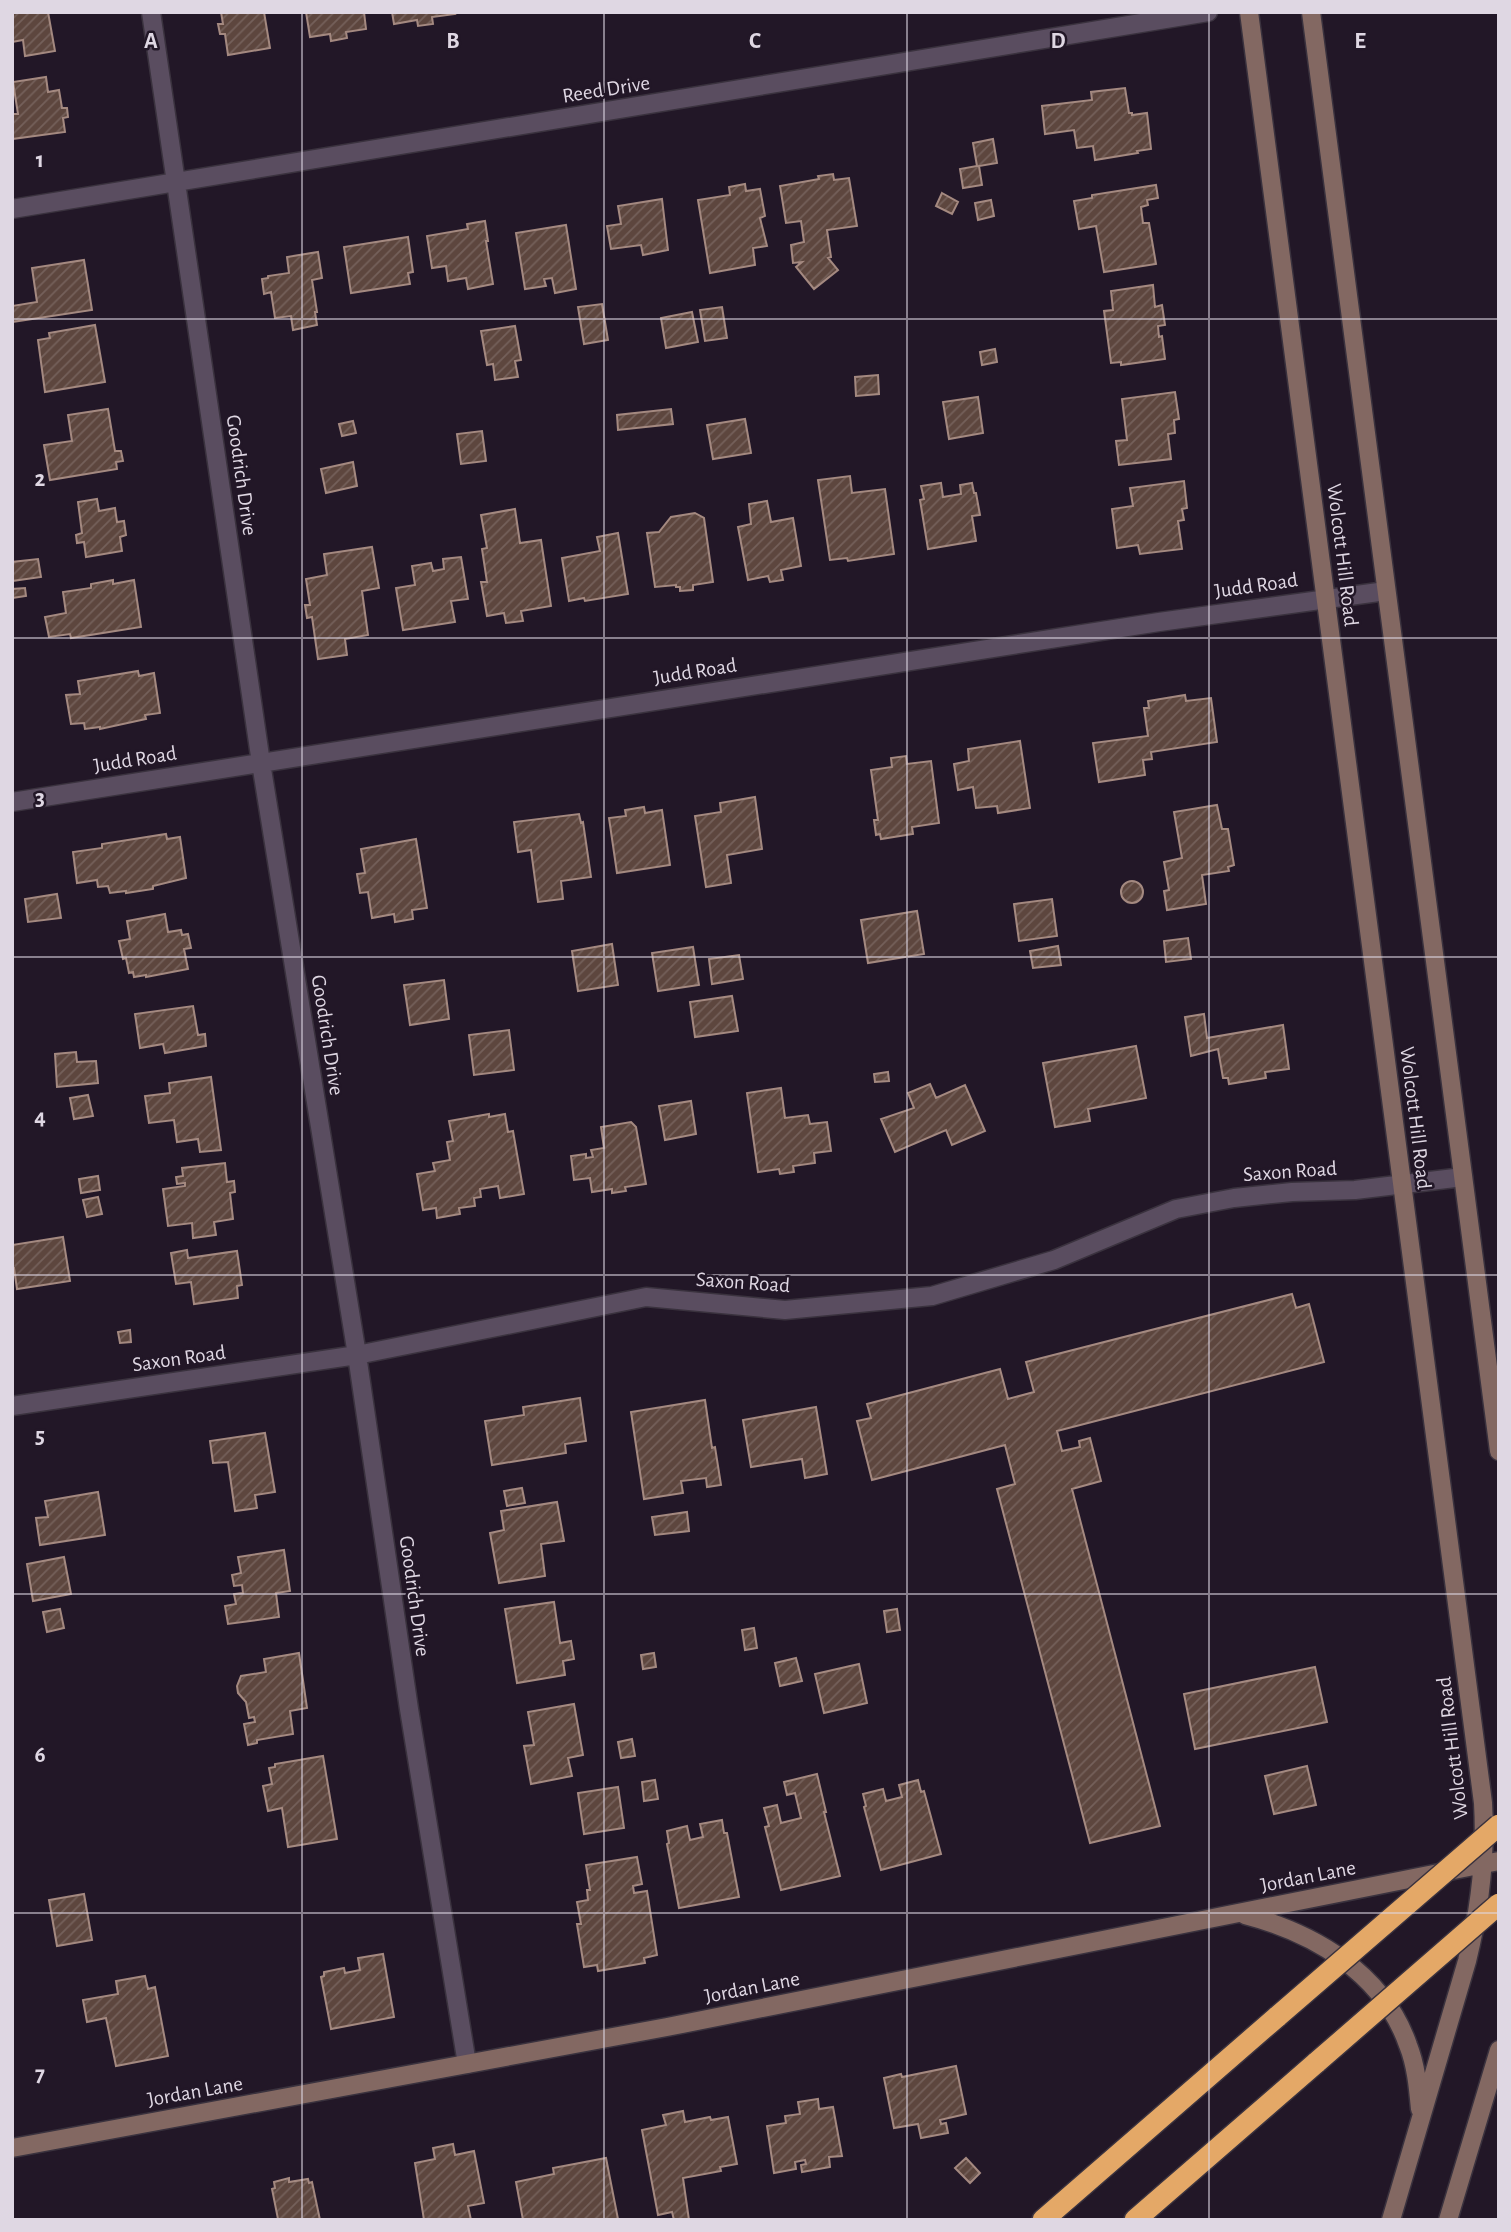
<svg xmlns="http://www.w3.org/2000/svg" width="1511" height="2232" font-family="'Alegreya Sans',sans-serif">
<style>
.building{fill:url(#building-hatch);stroke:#a48980;stroke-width:2}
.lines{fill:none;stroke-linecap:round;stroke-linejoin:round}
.street-casing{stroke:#3a323e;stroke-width:21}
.secondary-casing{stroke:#3a323e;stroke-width:21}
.highway-casing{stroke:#3a323e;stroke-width:24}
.street{stroke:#5a4d60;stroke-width:18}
.secondary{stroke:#836862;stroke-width:18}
.highway{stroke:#e4a867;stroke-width:21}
.highway-bridge-casing{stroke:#3a323e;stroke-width:24;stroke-linecap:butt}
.highway-bridge{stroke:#e4a867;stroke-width:21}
.grid{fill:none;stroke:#dfd7e3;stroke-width:2;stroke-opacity:0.55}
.labels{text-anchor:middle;stroke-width:5;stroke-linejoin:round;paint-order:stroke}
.street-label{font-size:21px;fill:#dfd7e3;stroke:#221727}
.grid-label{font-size:23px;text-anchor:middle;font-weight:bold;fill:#dfd7e3;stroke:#221727;stroke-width:5;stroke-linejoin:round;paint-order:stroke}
</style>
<defs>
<pattern id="building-hatch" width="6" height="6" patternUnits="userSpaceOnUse" patternTransform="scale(1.75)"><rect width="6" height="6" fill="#5d463e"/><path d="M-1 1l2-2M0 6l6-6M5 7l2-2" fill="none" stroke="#74605a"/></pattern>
</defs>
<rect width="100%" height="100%" fill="#221727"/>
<!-- building -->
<path class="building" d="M12 12H48L55 51 25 56 23 40 12 42Z
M221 12H264L270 48 228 55 225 34H220L218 24H223Z
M306 12H364L366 29 346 32 347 38 331 41 330 34 310 37Z
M392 12H454L455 14 432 17 433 24 418 26 417 20 394 24Z
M46 77 48 92 59 90 62 108H67L68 117 63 118 65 132 12 139V114H18L13 82Z
M1125 88 1129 113H1132V115L1147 113 1151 149 1137 151 1138 153 1095 160 1093 146 1077 148 1074 130 1045 134 1042 106 1092 100 1091 92Z
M993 139 997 163 979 166 982 185 963 188 960 169 977 166 973 143Z
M833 174 834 180 849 178 857 226 827 230 831 257 828 258 838 270 814 289 796 267 802 262 793 263 791 245 804 242 801 221 786 223 780 186 819 179 818 176Z
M745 184 746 191 760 189 765 216 760 218 767 246 753 248 755 265 710 273 698 200 730 195 729 187Z
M1156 185 1158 198 1147 200 1148 205 1141 207 1143 223H1149L1156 264 1104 272 1096 226 1079 229 1074 201 1092 198V195Z
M942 193 958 202 952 214 936 206Z
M662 199 668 250 643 255 641 245 611 249 607 226 621 224 618 206Z
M991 200 994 216 978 220 975 203Z
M485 221 488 241H486L493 284 468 289 466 278 448 281 446 266 432 268 427 236 468 229 467 224Z
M566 225 576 289 555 293 552 278 544 279 546 286 525 289 516 233Z
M408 237 413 272 408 273 410 284 351 293 344 247Z
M318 252 322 278 312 280 317 312H315L317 325 293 330 291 316 275 318 271 292 264 294 262 279 268 278V276L289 273 287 257Z
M84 260 92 310 12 322V306L37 302 32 268Z
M1153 285 1155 307 1162 305 1165 325 1158 326 1159 337 1162 336 1165 359 1121 365V362L1111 363 1104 311 1113 310 1111 291Z
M602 304 608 340 584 344 578 307Z
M722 307 727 338 705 341 700 310Z
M692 312 698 342 666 348 661 318Z
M95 325 105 382 45 392 38 340 50 338 49 333Z
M515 326 521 360 515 361 518 377 495 380 493 364 487 365 481 331Z
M995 349 997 362 982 365 980 352Z
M878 375 879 394 856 396 855 377Z
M1175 392 1179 419 1174 420 1175 433 1168 434 1171 459 1119 465 1116 441 1127 440 1122 399Z
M978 397 983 433 949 439 943 402Z
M108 409 115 451H121L123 461 116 462 117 469 50 480 44 445 72 441 68 415Z
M671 409 673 424 618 430 617 415Z
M745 419 751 453 713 459 707 425Z
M353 421 356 433 342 436 339 424Z
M482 431 486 461 461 464 457 434Z
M353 462 357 486 326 493 321 469Z
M850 476 852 493 885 489 894 554 848 561 847 558 830 560 818 480Z
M1184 481 1187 508 1182 509 1184 520 1178 521 1182 549 1140 554 1138 545 1117 548 1112 509 1133 506 1130 488Z
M941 483 943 497 961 494 960 485 972 483 974 493H976L980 515 972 516 976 541 928 549 920 500 924 499 921 486Z
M97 499 99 511 115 508 117 522 124 521 126 535 120 537 122 551 86 557 84 542 77 543 76 535 82 533 78 502Z
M767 501 771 522 793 518 801 566 781 570 783 580 770 582 768 576 748 580 738 527 751 524 749 504Z
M515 509 520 543 541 540 551 606 521 611 523 621 506 623 504 613 487 616 481 582H487L482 549 487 548 481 515Z
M695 513 704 518 713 582 693 585V590L680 591V587H676V585L655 587 647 533 659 532 671 517Z
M618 533 628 594 585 601 584 598 569 601 562 558 600 551 597 537Z
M372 547 379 588 362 591 368 635 345 639 347 655 318 659 312 617 307 618 305 605H310L306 579 327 575 324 554Z
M461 557 468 599 451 601 455 622 403 630 396 588 415 585 412 566 431 563 433 571 444 569 443 559Z
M38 559 41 577 12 581V562Z
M113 580V584L134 580 141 627 71 638 70 634 49 637 45 617 66 613 63 592 91 588V584Z
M25 588 26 596 12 598V589Z
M138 671 139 676 154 673 160 713 145 715 146 719 100 729V727L85 729 84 723 71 724 66 695 80 694 78 681Z
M1185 695 1186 701 1211 698 1217 742 1151 752 1152 759 1143 760 1145 775 1099 782 1093 743 1148 736 1144 708H1149L1148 701Z
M1020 741 1030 808 998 813 997 806 976 808 973 787 958 790 954 764 969 761 968 749Z
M906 756 907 764 931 761 939 823 912 827 913 834 881 839 880 834 876 835 874 820H878L871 770 892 767 891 758Z
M755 797 762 849 727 855 731 883 706 887 695 816 721 812 720 803Z
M1217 805 1222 829H1228L1234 865 1228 867 1229 871 1202 875 1206 904 1167 910 1164 891 1169 890 1164 862 1182 858 1174 812Z
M644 807 645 813 662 810 670 865 617 873 609 818 626 816 625 810Z
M579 814 581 823 583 822 591 877 561 881 563 899 538 902 531 850 518 852 514 822Z
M166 834 167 839 180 837 186 878 153 886V889L126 893V891L110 893 108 886 98 887 97 880 77 883 73 852 102 848V844Z
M416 839 427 908 412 910 413 919 395 922 394 914 372 918 368 892 360 893 357 874 365 873 361 849Z
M1121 892a11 11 0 1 1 22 0a11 11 0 1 1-22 0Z
M57 894 61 918 28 922 25 899Z
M1052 899 1057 936 1019 941 1014 904Z
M917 911 924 954 868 963 861 920Z
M165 914 168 932 181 930 182 935 188 934 191 948 184 949 188 969 146 977V975L134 977 133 972 129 973 126 958 123 959 119 941 130 939 127 921Z
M1188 938 1191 959 1166 962 1164 941Z
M612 944 618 985 578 991 572 951Z
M1058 946 1061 965 1033 968 1030 951Z
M693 947 699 985 658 991 652 953Z
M739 955 743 979 712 984 709 959Z
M444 980 449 1019 410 1025 404 985Z
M732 996 738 1031 695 1037 690 1002Z
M193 1006 198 1035 205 1034 206 1046 165 1053 163 1044 140 1048 135 1014Z
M1204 1014 1207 1038 1283 1025 1289 1069 1265 1072 1266 1078 1229 1084 1228 1078H1223L1218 1049 1191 1056 1185 1017Z
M509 1030 514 1070 474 1075 469 1035Z
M1136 1046 1146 1098 1088 1109 1090 1121 1055 1127 1043 1063Z
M76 1052 77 1062 96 1061 98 1083 57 1087 55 1054Z
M888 1072 889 1081 875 1082 874 1074Z
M211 1077 221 1150 200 1152 198 1139 177 1142 174 1120 149 1123 145 1096 170 1093 169 1083Z
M930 1084 936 1098 965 1085 985 1131 952 1145 946 1130 895 1152 881 1119 914 1108 908 1093Z
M781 1088 785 1118 808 1115 810 1124 827 1122 831 1151 814 1153 815 1163 793 1166 794 1172 780 1174 779 1169 758 1172 747 1093Z
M88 1095 93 1116 74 1119 70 1098Z
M691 1101 696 1134 665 1140 659 1106Z
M489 1114V1117L505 1114 508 1132 513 1131 524 1194 500 1198 498 1186 480 1189 481 1197 474 1198 475 1206 459 1208 460 1214 437 1218 436 1208 423 1210 417 1174 435 1171 433 1163 450 1160 447 1142 453 1141 449 1121Z
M631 1122 636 1127 646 1184 625 1187 626 1191 612 1193V1189L592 1192 590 1178 574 1180 571 1156 586 1154V1158L593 1157 591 1150 604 1148 601 1127Z
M225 1163 227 1182 234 1181 235 1192 230 1193 233 1219 214 1222 216 1235 193 1238 192 1223 168 1226 163 1189 185 1186V1183L177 1184 176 1177 183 1176 182 1168Z
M98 1176 100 1190 81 1193 79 1179Z
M98 1197 102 1214 87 1217 83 1200Z
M63 1237 70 1281 17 1289 14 1268H12V1245Z
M187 1250 188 1258 237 1251 242 1285 237 1286 238 1298 194 1304 191 1282 176 1284 171 1253Z
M1292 1294 1296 1308 1309 1304 1324 1362 1057 1431 1062 1451 1080 1447 1079 1441 1090 1438 1101 1481 1072 1489 1160 1826 1090 1843 997 1489 1015 1484 1005 1445 872 1480 857 1421 871 1418 867 1404 1000 1369 1008 1399 1034 1392 1026 1362Z
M130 1330 131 1342 120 1343 118 1332Z
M580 1398 586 1441 565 1444 566 1453 492 1465 485 1421 524 1415 523 1407Z
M705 1400 712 1448 715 1447 721 1485 707 1487 706 1478 681 1481 683 1493 644 1499 631 1412Z
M816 1407 827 1474 805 1478 802 1459 751 1467 743 1420Z
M265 1433 275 1492 255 1495 257 1508 235 1511 228 1462 213 1463 210 1441Z
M522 1488 525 1503 507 1506 504 1491Z
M98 1492 105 1535 40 1545 36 1518 48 1517 45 1501Z
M557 1502 564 1541 541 1544 545 1576 499 1583 490 1533 504 1530 501 1511Z
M687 1512 689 1531 655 1535 652 1517Z
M284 1550 290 1591 276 1593 279 1617 228 1624 225 1606 236 1604 234 1594 243 1593 242 1585 234 1586 232 1575 241 1573 238 1557Z
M64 1557 71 1594 33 1601 27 1564Z
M554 1602 560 1643 571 1641 574 1659 563 1661 565 1675 517 1683 505 1609Z
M60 1609 64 1628 47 1632 43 1612Z
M897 1609 900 1630 887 1632 884 1611Z
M754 1628 757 1648 745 1650 742 1630Z
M299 1653 307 1708 290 1711 293 1734 257 1740V1743L248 1745 244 1724 255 1722 254 1717 249 1718 246 1702 238 1693 237 1686 241 1676 266 1672 264 1659Z
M654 1653 656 1667 643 1669 641 1655Z
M796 1658 802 1681 780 1686 775 1663Z
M859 1664 867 1703 824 1713 815 1674Z
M1315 1667 1327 1722 1195 1749 1184 1694Z
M574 1704 583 1755 568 1758 572 1776 531 1784 524 1746 534 1745 528 1712Z
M632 1739 635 1756 621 1758 618 1742Z
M323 1756 337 1839 288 1847 282 1808 268 1811 263 1786 272 1784 269 1768 275 1767V1764Z
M1307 1766 1316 1805 1274 1814 1265 1776Z
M817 1774 826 1812H824L840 1876 781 1890 765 1827 769 1826 764 1808 777 1805 781 1823 801 1818 795 1793 787 1795 784 1782Z
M655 1780 658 1799 644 1801 642 1782Z
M918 1780 921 1792 924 1791 941 1854 881 1870 864 1807 866 1806 863 1794 883 1789 886 1801 902 1797 899 1785Z
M618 1787 624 1828 584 1834 578 1793Z
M722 1820 724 1833H727L739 1897 679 1908 667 1844 669 1843 667 1831 687 1826 690 1840 703 1837 700 1824Z
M637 1857 642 1884 633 1886 634 1893 647 1891 657 1955 644 1958 645 1963 598 1971 597 1965 584 1967 577 1924H581L577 1902 588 1900 587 1890H590L586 1865Z
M84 1894 92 1940 57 1946 49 1900Z
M383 1954 394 2017 331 2029 321 1977 324 1976V1972L344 1968 345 1973 360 1970 358 1958Z
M145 1976 148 1989 155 1987 168 2056 116 2066 106 2018 87 2022 83 2000 118 1994 116 1981Z
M956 2066 966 2114 940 2120 941 2124 946 2123 948 2133 921 2138 918 2124 894 2128 884 2078 901 2074 902 2077Z
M818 2099 819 2109 833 2107 842 2156 829 2157 830 2167 802 2172 801 2165 806 2164 805 2160 795 2162 796 2169 774 2173 767 2126 786 2123 785 2116 800 2114 798 2102Z
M683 2111 685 2122 710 2117 711 2120 728 2117 737 2164 720 2167 721 2171 683 2178 689 2220H674L672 2212 658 2215 642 2130 666 2125 663 2115Z
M453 2144 455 2155 474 2151 484 2203 468 2206 471 2220H424L415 2163 435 2159 433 2148Z
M606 2158 618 2219 523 2220 516 2182 554 2174 553 2168Z
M966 2158 980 2173 970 2183 955 2168Z
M289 2178V2182L308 2179 309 2183 312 2182 320 2220H275L278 2219 272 2189 275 2188 274 2182Z"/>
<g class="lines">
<!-- street casing -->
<g class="street-casing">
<path id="street" d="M151 12 261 763 357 1355 409 1709 467 2064
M12 209 1208 12
M12 802 1159 622 1386 591
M12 1406 357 1355 646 1297 785 1310 932 1296 1054 1260 1176 1209 1234 1198 1292 1192 1355 1190 1463 1177"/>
</g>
<!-- secondary casing -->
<g class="secondary-casing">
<path id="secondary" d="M1249 12 1483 1803C1486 1856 1480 1909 1467 1961L1391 2220
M1311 12 1499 1451
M1245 1915C1314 1933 1383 1973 1408 2045 1416 2065 1418 2087 1420 2109
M12 2148 667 2027 1499 1861
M1448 2220 1499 2050"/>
</g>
<!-- highway casing -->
<g class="highway-casing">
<path id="highway" d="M1043 2220 1278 2016
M1135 2220 1317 2062"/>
</g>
<!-- street -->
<use href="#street" class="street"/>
<!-- secondary -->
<use href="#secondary" class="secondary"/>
<!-- highway -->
<use href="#highway" class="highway"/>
<!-- highway-bridge casing -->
<g class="highway-bridge-casing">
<path id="highway-bridge" d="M1278 2016 1499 1825
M1317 2062 1499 1904"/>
</g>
<!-- highway-bridge -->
<use href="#highway-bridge" class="highway-bridge"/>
</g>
<!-- grid -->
<path class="grid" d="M302 12V2220M604 12V2220M907 12V2220M1209 12V2220M12 319H1499M12 638H1499M12 957H1499M12 1275H1499M12 1594H1499M12 1913H1499"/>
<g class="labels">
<!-- street labels -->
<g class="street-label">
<text transform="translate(606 89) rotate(-9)" y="7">Reed Drive</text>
<text transform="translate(242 475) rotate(82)" y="7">Goodrich Drive</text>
<text transform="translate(1343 555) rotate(83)" y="7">Wolcott Hill Road</text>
<text transform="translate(1256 585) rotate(-8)" y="7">Judd Road</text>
<text transform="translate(695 671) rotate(-9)" y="7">Judd Road</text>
<text transform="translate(135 759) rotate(-9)" y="7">Judd Road</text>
<text transform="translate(328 1035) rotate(81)" y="7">Goodrich Drive</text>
<text transform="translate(1416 1118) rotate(83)" y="7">Wolcott Hill Road</text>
<text transform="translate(1290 1171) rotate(-4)" y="7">Saxon Road</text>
<text transform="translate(743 1282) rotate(4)" y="7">Saxon Road</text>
<text transform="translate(179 1358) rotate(-8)" y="7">Saxon Road</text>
<text transform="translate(415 1596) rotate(82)" y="7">Goodrich Drive</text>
<text transform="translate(1452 1748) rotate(-97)" y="7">Wolcott Hill Road</text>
<text transform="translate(1308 1876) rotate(-11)" y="7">Jordan Lane</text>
<text transform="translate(752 1987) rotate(-11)" y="7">Jordan Lane</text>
<text transform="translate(195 2091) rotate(-10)" y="7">Jordan Lane</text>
</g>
</g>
<g class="grid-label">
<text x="151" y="48">A</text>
<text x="453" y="48">B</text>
<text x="755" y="48">C</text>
<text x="1058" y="48">D</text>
<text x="1360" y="48">E</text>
<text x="40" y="167">1</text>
<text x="40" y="486">2</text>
<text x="40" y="805">3</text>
<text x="40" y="1124">4</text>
<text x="40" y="1443">5</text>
<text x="40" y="1762">6</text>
<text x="40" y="2081">7</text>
</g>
<!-- border -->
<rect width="1511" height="2232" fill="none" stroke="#dfd7e3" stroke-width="28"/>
</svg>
